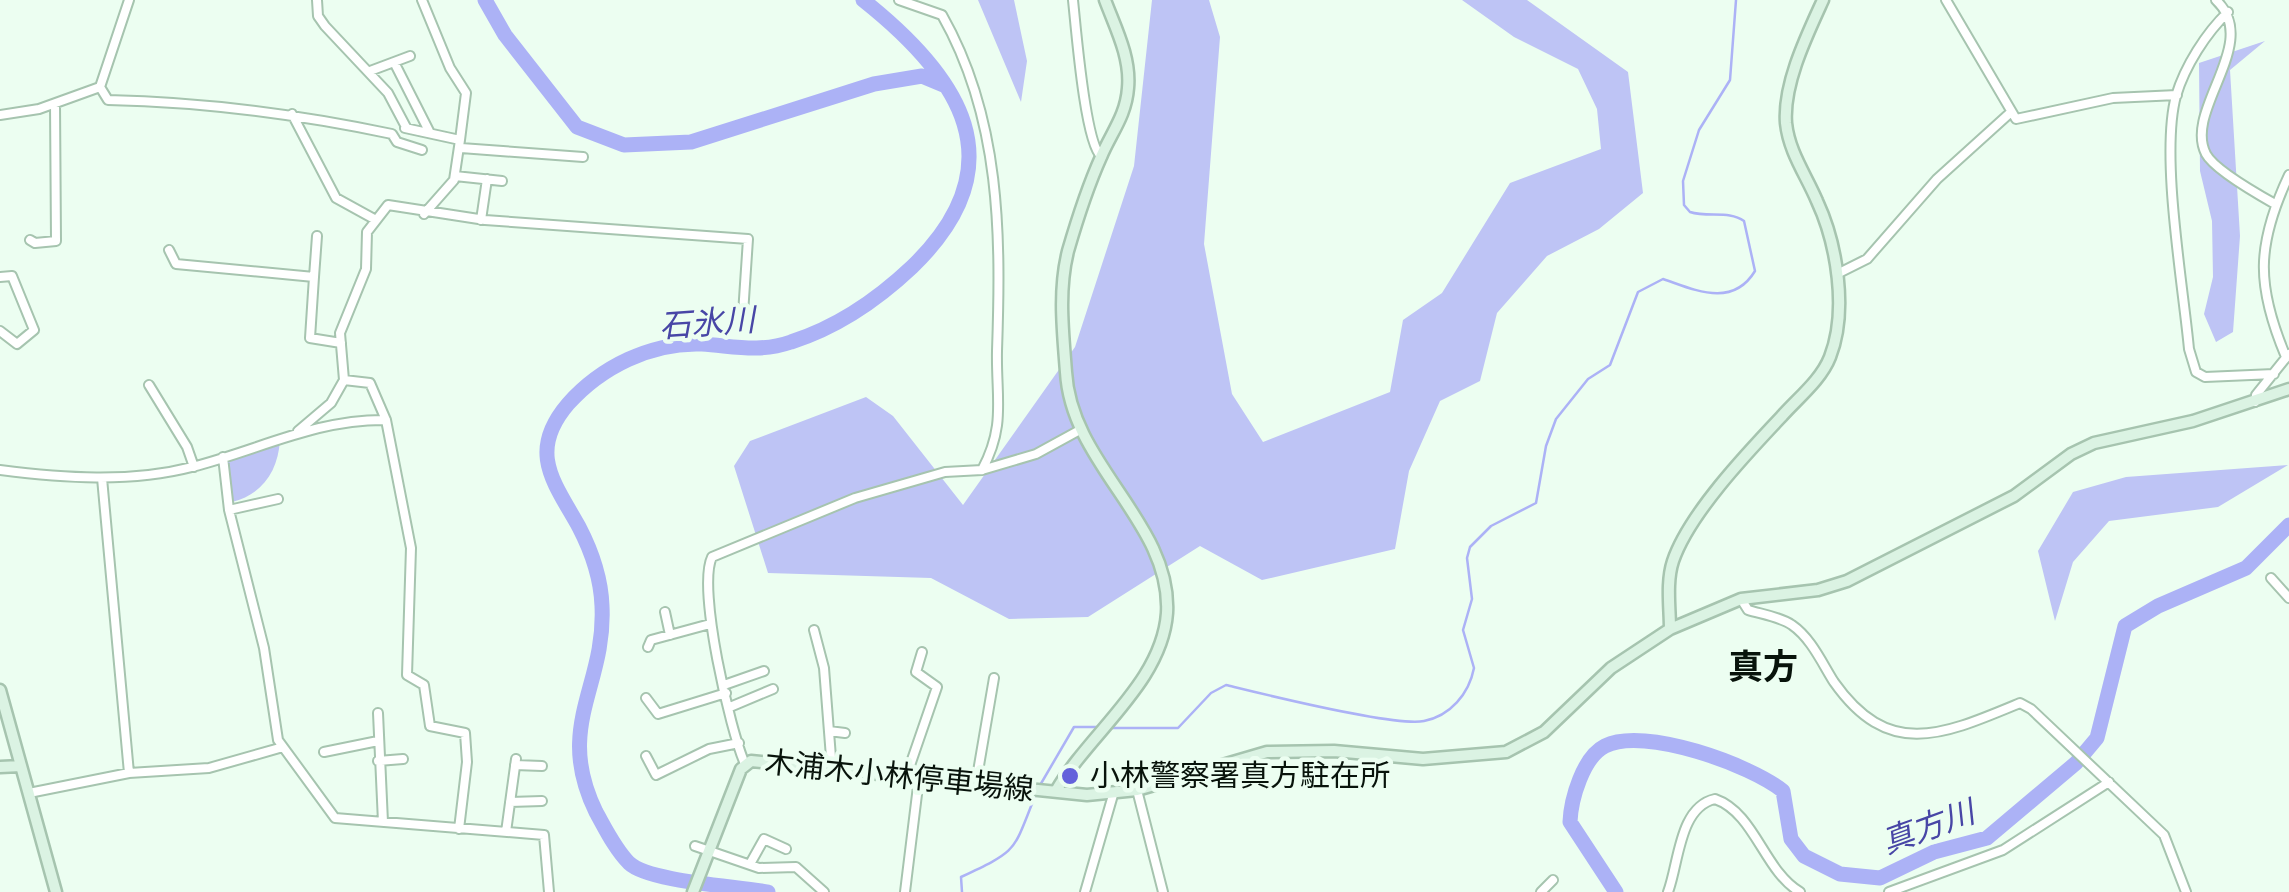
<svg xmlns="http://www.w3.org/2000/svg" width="2289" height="892" font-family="Poppins,'Noto Sans JP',sans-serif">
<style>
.green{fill:#bec4f5}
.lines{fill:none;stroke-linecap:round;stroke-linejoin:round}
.stream{stroke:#acb2f6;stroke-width:2.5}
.river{stroke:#acb2f6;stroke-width:15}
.street-casing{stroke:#a6c4af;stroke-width:12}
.secondary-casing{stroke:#a6c4af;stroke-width:15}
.street{stroke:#fff;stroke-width:8}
.secondary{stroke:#dbf3e3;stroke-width:10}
.poi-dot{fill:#6462db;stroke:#ecfef1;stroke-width:4}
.labels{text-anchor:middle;stroke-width:9;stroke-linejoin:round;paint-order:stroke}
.street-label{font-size:30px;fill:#08130b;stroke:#ecfef1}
.poi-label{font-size:30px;fill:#08130b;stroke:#ecfef1;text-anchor:start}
.water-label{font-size:32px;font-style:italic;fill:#4846a6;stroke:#ecfef1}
.quarter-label{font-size:35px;font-weight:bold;fill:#08130b;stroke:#ecfef1}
</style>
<rect width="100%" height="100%" fill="#ecfef1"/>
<!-- green -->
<path class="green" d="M978 0H1014L1027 61 1021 102Z
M1152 0H1209L1220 37 1204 244 1232 394 1263 442 1390 392 1403 320 1442 293 1510 183 1601 149 1597 109 1578 69 1514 37 1462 0H1527L1628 72 1643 193 1599 229 1547 256 1497 313 1480 381 1440 401 1409 471 1395 549 1262 580 1200 546 1088 617 1009 619 931 578 768 573 734 466 750 441 866 397 893 416 963 505 1075 347 1134 166Z
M2265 41 2230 70 2240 236 2233 332 2216 342 2204 314 2213 277 2212 221 2200 171 2199 63Z
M280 440C278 471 263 494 232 502L222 455Z
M2288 465 2218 507 2109 521 2073 562 2055 621 2038 551 2073 492 2126 477Z"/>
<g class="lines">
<!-- stream -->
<path class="stream" d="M1108 728H1178L1211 693 1226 685C1263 694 1394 727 1424 721 1450 716 1469 694 1474 668L1463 630 1472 599 1467 558 1470 547 1491 526 1536 503 1546 446 1556 419 1588 379 1610 365 1638 292 1663 279C1693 289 1732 309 1755 271L1744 221C1729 210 1708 218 1690 212L1684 205 1683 181 1699 130 1730 80 1736 0
M1039 787 1074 727H1100
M962 892 961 877C1021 849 1012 852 1036 794"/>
<!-- river -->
<path class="river" d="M485 0 505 35 577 127 624 145 691 142 874 84 922 76 946 86
M768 892C737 886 649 882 629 863 615 849 605 828 596 812 554 726 606 687 602 606 601 579 591 550 579 527 554 482 527 452 568 404 601 367 651 342 702 344 734 346 759 353 791 342 838 327 876 301 912 267 1019 164 960 77 863 0
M1616 892 1570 822C1571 799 1583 757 1605 746 1644 726 1751 765 1783 791L1791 839 1804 856 1840 874 1880 878 1934 852 1987 838 2076 763 2097 738 2125 626 2158 606 2246 568 2289 525"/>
<!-- street casing -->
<g class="street-casing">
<path id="street" d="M317 0 318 16 325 26 388 93 406 127
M422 0 450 68 466 93 460 140
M899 0 942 15C1001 119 1001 235 997 351 996 399 1006 425 982 470
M1073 0C1076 28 1085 143 1101 156
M1946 0 2016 119 2113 98 2177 95
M2216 0C2262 43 2183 110 2206 154 2214 169 2259 195 2275 204
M2228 12C2206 33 2185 66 2176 96 2160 155 2183 284 2189 349L2196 372 2205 377 2274 374
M394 62 429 131
M370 71 410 56
M100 87 108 100C205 102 297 114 392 134L397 142 422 150
M292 114 336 198 376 220
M0 115 39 109 100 87 129 0
M405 128 460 140 454 180 424 214
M461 148 583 157
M455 176 502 181
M481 220 487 179
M30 240 35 243 56 241 55 104
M169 250 176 264 314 277 310 338 341 343
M1837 274 1867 259 1937 179 2010 113
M0 277 12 276 34 330 17 344 0 331
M314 277 317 236
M2286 357C2256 286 2256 245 2289 175
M344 380 370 383 386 420 411 548 407 675 424 685 430 726 465 733 467 762 459 829
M149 385 187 447 194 467
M2255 402 2256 395 2289 354
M298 431 331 403 344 380 340 333 366 269 367 232 388 205 485 220 748 239 743 314
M223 457 229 510 264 648 278 740 335 818 544 835 549 892
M0 470C63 478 130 483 192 467 259 450 316 419 386 420
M102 478 129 773
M229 510 278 499
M2271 578 2289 598
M1741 599 1748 610C1761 614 1781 617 1792 625 1811 638 1822 663 1834 682 1889 760 1943 735 2020 703L2031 709 2164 835 2186 892
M665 612 670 635
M814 630 824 668 832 770
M648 647 651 640 710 624
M724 685 764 671
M646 698 658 714 726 693
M730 707 773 689
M378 713 383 822
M829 731 845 733
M324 752 378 741
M646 756 656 775 709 749 739 743
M378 761 403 759
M745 764C730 730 697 588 712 557L855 498 945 472 982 470 1036 454 1078 431
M515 765 542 766
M906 777 937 687 916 672 922 652
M976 783 994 678
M1137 790 1163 892
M29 793 129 773 209 768 283 747
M510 802 542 801
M506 832 516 759
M695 846 759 868 796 867 824 892
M750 864 764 839 786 849
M905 892 919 778
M1085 892 1113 795
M1541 892 1553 880
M1668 892C1679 863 1679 807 1715 799 1755 813 1764 871 1800 892
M1889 892 2003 850 2109 782"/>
</g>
<!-- secondary casing -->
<g class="secondary-casing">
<path id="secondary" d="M1670 629C1670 608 1666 582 1673 561 1689 514 1747 453 1782 416 1798 398 1821 380 1830 357 1848 311 1837 244 1817 201 1806 175 1789 152 1786 123 1783 84 1807 35 1823 0
M0 690 56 892
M0 767 21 766
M1056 791C1089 733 1162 683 1167 613 1172 523 1071 465 1066 372 1063 332 1058 291 1068 251 1077 220 1088 186 1101 157 1111 133 1126 116 1128 88 1131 57 1115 27 1105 0
M693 892 741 769 751 761 1087 795 1137 790 1267 752 1334 751 1423 759 1506 752 1544 732 1611 668 1670 629 1741 599 1818 590 1847 581 2014 496 2071 454 2094 443 2193 421 2289 389"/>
</g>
<!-- street -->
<use href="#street" class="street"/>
<!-- secondary -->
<use href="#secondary" class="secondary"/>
</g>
<!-- markers -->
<circle class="poi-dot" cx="1070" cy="776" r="10"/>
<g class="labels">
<!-- street labels -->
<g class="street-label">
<text transform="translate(899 776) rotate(6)" y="10">木浦木小林停車場線</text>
</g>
<!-- poi labels -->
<g class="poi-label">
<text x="1090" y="786">小林警察署真方駐在所</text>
</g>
<!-- water labels -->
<g class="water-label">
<text transform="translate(707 323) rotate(-4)" y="11">石氷川</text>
<text transform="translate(1928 827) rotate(-20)" y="11">真方川</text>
</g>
<!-- quarter labels -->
<g class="quarter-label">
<text x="1763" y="679">真方</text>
</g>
</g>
</svg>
